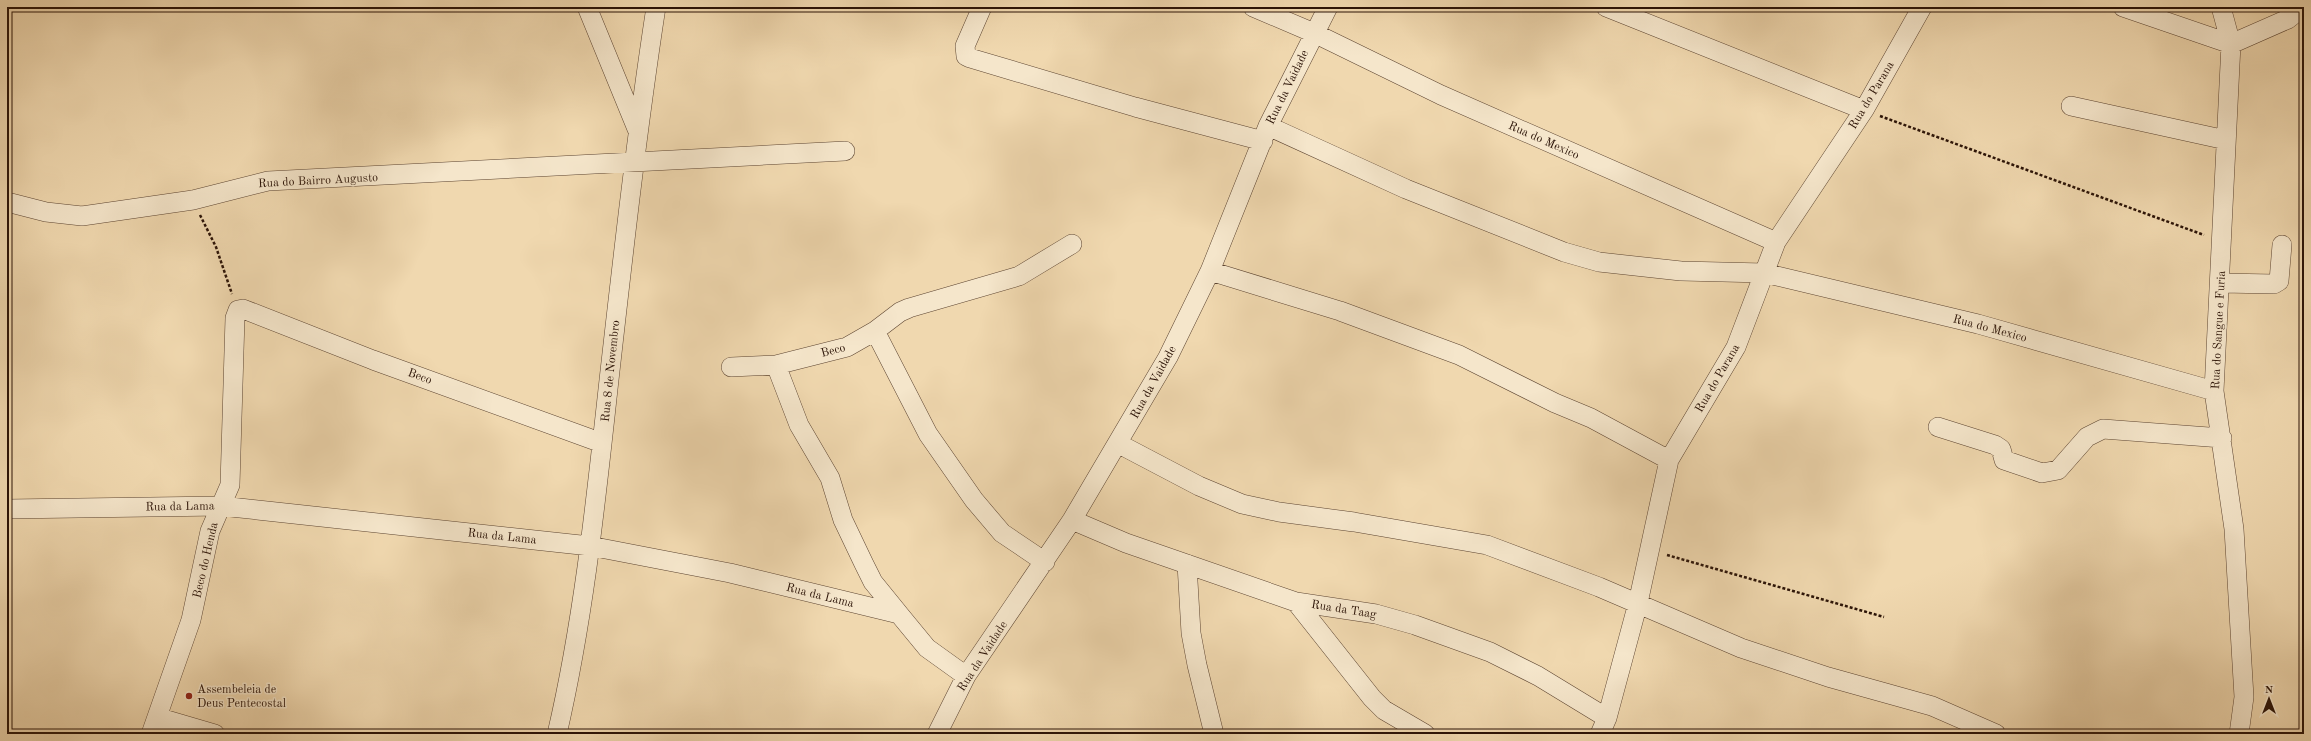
<svg xmlns="http://www.w3.org/2000/svg" width="2311" height="741" font-family="'Old Standard TT',serif">
<style>
.lines{fill:none;stroke-linecap:round;stroke-linejoin:round}
.minor-casing{stroke:#5c4431;stroke-width:20}
.path{stroke:#2b1307;stroke-width:2.5;stroke-dasharray:3 2;stroke-linecap:butt}
.minor{stroke:#f5e6cb;stroke-width:19}
.poi-dot{fill:#8f2418;stroke:#f5e6cb;stroke-width:1.5}
.labels{text-anchor:middle;stroke-width:3;stroke-linejoin:round;paint-order:stroke}
.street-label{font-size:12px;fill:#2b1307;stroke:#f5e6cb}
.poi-label{font-size:12px;fill:#2b1307;stroke:#f5e6cb;text-anchor:start}
</style>
<rect width="100%" height="100%" fill="#f0d8af"/>
<filter id="stains"><feTurbulence type="fractalNoise" baseFrequency=".005" numOctaves="4"/><feColorMatrix values="0 0 0 0 .2 0 0 0 0 .09 0 0 0 0 .02 0 0 0 .5 -.17"/></filter>
<radialGradient id="worn" r=".72"><stop offset=".6" stop-color="#630" stop-opacity="0"/><stop offset="1" stop-color="#630" stop-opacity=".3"/></radialGradient>
<g class="lines">
<!-- minor casing -->
<g class="minor-casing">
<path id="minor" d="M587 7 637 129
M982 7 965 46 966 56 970 58 1135 107 1263 141
M1253 7 1314 33 1441 95 1776 242
M1606 7 1864 110
M2123 7 2231 44
M2221 7 2231 44 2214 391 2234 529 2244 697 2239 734
M2231 44 2288 19 2303 7
M2071 106 2226 140
M1268 126 1406 189 1564 252 1599 262 1681 271 1764 273 1978 324 2214 391
M7 202 46 212 82 216 193 200 268 181 845 151
M1210 271 1340 311 1459 355 1555 403 1591 418 1669 460
M2221 283 2274 284 2279 281 2282 245
M875 331 928 434 974 500 1002 533 1045 562
M776 365 799 425 830 478 843 520 864 564 873 582 899 614
M731 367 776 365 847 347 875 331 900 312 909 308 1019 276 1072 244
M1938 427 1995 445 2001 449 2004 460 2042 473 2058 470 2087 437 2103 429 2222 438
M1119 444 1199 486 1242 504 1279 512 1354 522 1487 545 1599 587 1741 648 1828 677 1932 706 1996 734
M7 509 221 506 590 546 730 573 899 614 927 648 966 676
M1072 520 1126 543 1296 602 1376 614 1415 625 1490 652 1538 676 1607 718
M1187 564 1191 633 1197 665 1214 734
M1296 602 1372 698 1384 710 1425 734
M157 717 215 734
M151 734 191 620 210 531 230 485 235 318 238 310 243 309 373 360 602 443
M557 734C584 618 596 499 609 380 623 255 637 131 656 7
M937 734 966 676 1072 520 1168 357 1210 271 1268 126 1328 7
M1600 734 1607 718 1638 603 1669 460 1736 347 1776 242 1864 110 1922 7"/>
</g>
<!-- path -->
<path class="path" d="M1880 116 2204 235
M200 215 216 247 232 294
M1667 555 1884 617"/>
<!-- minor -->
<use href="#minor" class="minor"/>
</g>
<!-- markers -->
<circle class="poi-dot" cx="189" cy="696" r="4"/>
<g class="labels">
<!-- street labels -->
<g class="street-label">
<text transform="translate(1287 87) rotate(-64)" y="4">Rua da Vaidade</text>
<text transform="translate(1871 95) rotate(-59)" y="4">Rua do Parana</text>
<text transform="translate(1544 140) rotate(24)" y="4">Rua do Mexico</text>
<text transform="translate(318 180) rotate(-3)" y="4">Rua do Bairro Augusto</text>
<text transform="translate(1990 328) rotate(15)" y="4">Rua do Mexico</text>
<text transform="translate(2218 330) rotate(-87)" y="4">Rua do Sangue e Furia</text>
<text transform="translate(833 350) rotate(-15)" y="4">Beco</text>
<text transform="translate(610 371) rotate(-84)" y="4">Rua 8 de Novembro</text>
<text transform="translate(420 376) rotate(20)" y="4">Beco</text>
<text transform="translate(1717 378) rotate(-60)" y="4">Rua do Parana</text>
<text transform="translate(1153 382) rotate(-61)" y="4">Rua da Vaidade</text>
<text transform="translate(180 506) rotate(-1)" y="4">Rua da Lama</text>
<text transform="translate(502 536) rotate(6)" y="4">Rua da Lama</text>
<text transform="translate(205 560) rotate(-77)" y="4">Beco do Henda</text>
<text transform="translate(820 595) rotate(14)" y="4">Rua da Lama</text>
<text transform="translate(1344 609) rotate(9)" y="4">Rua da Taag</text>
<text transform="translate(982 656) rotate(-57)" y="4">Rua da Vaidade</text>
</g>
<!-- poi labels -->
<g class="poi-label">
<text x="197" y="693">Assembeleia de<tspan x="197" dy="14">Deus Pentecostal</tspan></text>
</g>
</g>
<!-- margin -->
<rect width="2311" height="741" fill="none" stroke="#f0d8af" stroke-width="24"/>
<rect x="8" y="8" width="2295" height="725" fill="none" stroke="#2b1307" stroke-width="2"/>
<rect x="12" y="12" width="2287" height="717" fill="none" stroke="#2b1307"/>
<!-- north arrow -->
<g transform="translate(2269 699)" stroke="#f5e6cb" stroke-width="3" paint-order="stroke">
<path d="M0-3L7 15L0 10L-7 15Z" fill="#2b1307"/>
<text y="-6" font-size="11" font-weight="bold" text-anchor="middle" fill="#2b1307">N</text>
</g>
<rect width="100%" height="100%" filter="url(#stains)"/>
<rect width="100%" height="100%" fill="url(#worn)"/>
</svg>
